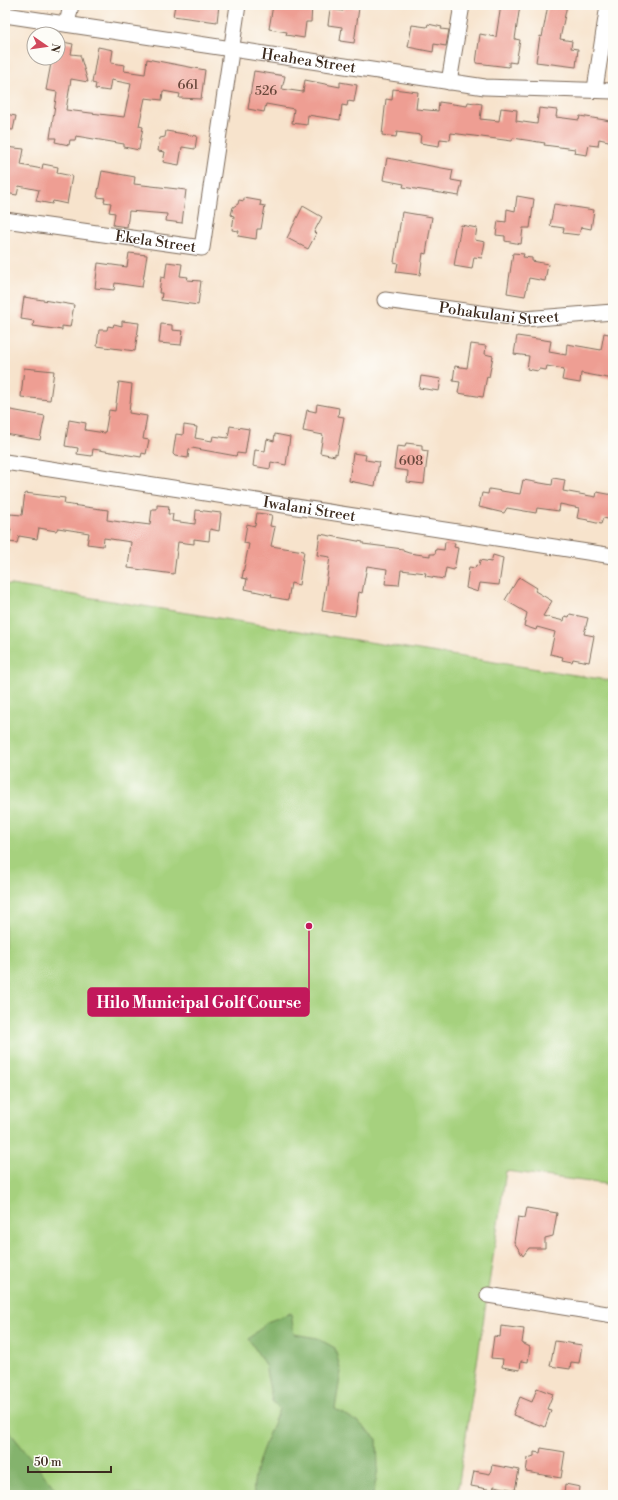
<svg xmlns="http://www.w3.org/2000/svg" width="618" height="1500" font-family="'Libre Bodoni',serif">
<style>
.green{fill:#a6d17e;stroke:#707e4e}
.forest{fill:#84b36d;stroke:#606e46}
.building{fill:#ee9e93}
.lines{fill:none;stroke-linecap:round;stroke-linejoin:round}
.minor-casing{stroke:#7d6b5b;stroke-width:17}
.minor{stroke:#fff;stroke-width:15}
.labels{text-anchor:middle;stroke-width:3;stroke-linejoin:round;paint-order:stroke}
.number-label{font-size:13px;fill:#68473b}
.street-label{font-size:15px;fill:#3b2a1e;stroke:#fdfcf7}
.leader{fill:none;stroke:#c2185b;stroke-width:1.5}
.callout-dot{fill:#c2185b;stroke:#fdfcf7;stroke-width:1.5}
.callout{fill:#c2185b;stroke:#c2185b;stroke-width:1.5}
.callout-label{font-size:16px;text-anchor:middle;font-weight:bold;fill:#fff}
</style>
<rect width="100%" height="100%" fill="#fdfcf7"/>
<filter id="ink" filterUnits="userSpaceOnUse"><feTurbulence type="fractalNoise" baseFrequency=".025" numOctaves="2"/><feDisplacementMap in="SourceGraphic" scale="8" xChannelSelector="R" yChannelSelector="G"/><feConvolveMatrix kernelMatrix="1 2 1 2 8 2 1 2 1" color-interpolation-filters="sRGB"/></filter>
<filter id="wash" filterUnits="userSpaceOnUse"><feTurbulence type="fractalNoise" baseFrequency=".012" numOctaves="4" result="noise"/><feDisplacementMap in="SourceGraphic" scale="16" xChannelSelector="R" yChannelSelector="G"/><feGaussianBlur stdDeviation="0.9" result="paint"/><feColorMatrix in="noise" values="0 0 0 0 0 0 0 0 0 0 0 0 0 0 0 0 0 1.4 0 .05"/><feComposite in="paint" operator="in"/></filter>
<g filter="url(#wash)">
<rect width="100%" height="100%" fill="#f7e3cc"/>
<!-- green -->
<path class="green" d="M5 584 613 681V1185L506 1171 457 1495H5Z"/>
<!-- forest -->
<path class="forest" d="M291 1313 294 1334 317 1338 335 1348 341 1372 335 1409 358 1422 377 1439 378 1469 373 1495H254C251 1470 270 1432 279 1409L272 1401 265 1365 249 1339 267 1322Z
M5 1426 60 1495H5Z"/>
<g id="blocks">
<!-- building -->
<path class="building" d="M175 5H219L217 22 173 16Z
M273 5H312L311 22H306L304 38 286 35 287 32 269 29Z
M501 5H520L515 39 520 40 516 63 509 62V67L476 63 480 34 496 37Z
M548 5H567L560 39 572 41 571 48 578 49 576 67 536 62 540 36 542 37Z
M344 6 359 8 354 43 340 41 342 27 328 25 330 9 343 11Z
M428 24 442 27 441 29 449 30 446 46 434 44 433 52 408 47 412 25 427 27Z
M58 41 73 44 71 54 80 55 88 82 71 79 66 110 124 117 131 84 111 80 109 91 95 89 96 84 92 83 98 47 113 50 111 63 125 65 124 71 145 74 147 59 205 70 201 99 179 98 180 94 163 91 162 100 145 98 139 126 143 127 139 150 124 147V144L76 136 75 140H70L69 145 55 142 56 138H50L57 92 46 90 52 58H58Z
M254 71 285 76 282 89 303 92 305 80 340 87V82L357 85 354 102 348 101 347 106 342 105 340 120 308 115 307 125 292 123 294 109 266 104 264 112 248 109Z
M393 89 418 92 416 109 438 111 439 102 467 106 468 102 482 104 480 119 499 121 501 108 517 110 516 121 537 124 539 108 557 110 556 117 579 120 580 116 605 120 613 122V142L599 139 598 146 589 145 587 155 574 153 575 149 544 145 545 143 513 138 512 141 451 133 450 140 440 139 439 146 420 143 421 135 397 132 396 137 382 135 386 99 392 100Z
M5 114 16 116 13 130 5 129Z
M166 131 197 136 195 149 182 147 179 165 163 162 165 152 158 151 160 138 165 137Z
M5 147 24 149 21 165 42 169 43 164 58 167 57 173 72 176 67 204 53 201 52 204 36 201 39 190 19 186 17 195 5 193Z
M387 158 453 170 451 180 462 182 459 196 403 187 404 184 383 180Z
M102 171 135 177 134 184 186 190 182 223 166 221 167 214 129 211 127 227 113 225 115 213 109 212 111 203 104 202 105 198 97 197Z
M517 196 534 199 530 228H523L521 244 505 241V236L496 235 498 221 506 222 507 209 515 211Z
M244 198 261 201 260 205 265 206 261 229H257L256 239 238 236 239 231 232 230 234 216 231 215 233 207 238 204 239 200 244 201Z
M554 204 594 210 591 229 581 227 579 235 563 233 564 228 550 226Z
M303 206 322 217 314 232 316 234 308 249 287 238Z
M402 212 432 217 426 254 423 253 420 275 396 272 398 263 394 262Z
M461 225 477 228 475 240 485 242 482 258 474 257 472 269 454 266Z
M129 253 147 255 142 287 115 283 114 290 95 288 98 263 127 267Z
M513 253 524 254 523 257 532 258V261L548 264 545 281 529 278 525 296 507 293Z
M167 262 182 264 180 276 188 277 187 280 201 281 198 305 161 300 162 293H159L161 277 165 278Z
M24 297 74 305 70 327 62 326V330L33 326 34 321 21 319Z
M122 321 139 323 135 351 97 346 99 330H107L108 326 113 327 114 324 122 326Z
M161 324 172 325V330L183 331 181 345 159 343Z
M604 333 613 335V379L581 373 580 383 562 380 564 369 547 366 546 370 539 369 538 371 527 369 529 356 514 354 517 336 551 341 549 352 566 355 567 344 601 350Z
M471 344 486 346 485 354 493 356 489 377 487 376 483 397 458 393 460 382 453 381 455 366 467 368Z
M24 368 54 371 50 400 21 397Z
M421 376 441 379 439 391 419 388Z
M119 382 132 384 129 413 147 416 143 439 149 440 146 454 142 453 141 457 93 449 92 456 77 454 78 448 65 446 69 420 86 423 85 430 105 433 109 410 115 411Z
M317 404 339 408 338 416 344 417 337 454 335 453V456L320 453 323 435 303 431 307 410 316 412Z
M5 409 45 416 40 440 5 434Z
M184 425 197 427 195 438 212 441 213 436 228 438 230 426 249 429 245 454 237 453 236 456 192 448 189 449 188 458 175 456 173 454 176 434 183 435Z
M275 434 290 437 286 465 271 462 270 469 253 466 255 450 265 451 267 439 274 441Z
M406 443 422 445V450L428 451 424 484 407 482 408 471 394 469 397 446 405 447Z
M353 453 366 455 365 460 379 462 375 486 349 481Z
M553 478 565 480 563 491 596 497 597 492 613 495V520L603 518 601 524 588 521V520L577 518 579 508 560 504 559 511 537 508 536 513 507 508 504 513 479 507 482 493 488 494 489 489 520 494 523 480 552 485Z
M25 493 65 498 64 504 108 510 107 520 134 524V523L150 525 152 509H157V505L169 506 168 514H173L172 521 195 524 196 510 221 513 219 531 210 529 209 541 194 539V544L178 542 174 574 128 568 131 542 104 538 103 546 87 544 89 533 58 528 56 531 39 528 37 539 19 536 17 543 9 542 11 529 8 528 10 514 22 515Z
M257 513 272 515 270 526 275 527 271 546 304 551 299 585 291 583 288 600 271 597 272 595 245 589 247 579 242 578 249 544 244 543 247 524 255 526Z
M320 534 363 542V544L403 549V551L409 553 430 556V554H435L436 549 444 550 445 542 455 543 454 547 458 548 454 570 446 568 444 579 425 576 426 573 401 570 399 585 385 584 387 569 367 566 362 593 359 592 355 616 322 611 330 557 317 555Z
M493 555 503 558 499 585 480 583 478 592 466 588 469 567 475 568 476 565 479 566 480 560 491 562Z
M519 577 537 588 535 591 552 601 543 616 564 621 565 616 569 617 570 614 588 618 584 634 594 636 589 662 573 659 572 662 562 660 563 657 550 654 555 632 537 627 536 630 524 626 527 613 505 600Z
M527 1208 557 1213 553 1236 545 1238V1248H529L523 1256 514 1242 518 1217 525 1218Z
M501 1326 524 1329 522 1343 530 1347 528 1362 521 1361 520 1370 502 1367 503 1359 491 1358 494 1336 500 1337Z
M555 1341 582 1345 579 1363 571 1362 570 1369 550 1366Z
M537 1388 553 1394 547 1409 551 1410 545 1427 513 1415 520 1397 532 1402Z
M541 1448 565 1452 561 1478 526 1472 528 1458 534 1456V1452L540 1453Z
M492 1465 519 1470 515 1490 494 1486 493 1490 471 1486 474 1471 490 1474Z
M565 1484 580 1487 579 1495H564Z"/>
</g>
</g>
<g filter="url(#ink)">
<use href="#blocks" fill-opacity="0" stroke="#7d6b5b" stroke-width="1"/>
<g class="lines">
<!-- minor casing -->
<g class="minor-casing">
<g id="minor">
<path id="s1" d="M5 15 485 87 613 91"/>
<path d="M67 24 71 5"/>
<path d="M449 82 462 5"/>
<path d="M595 89 608 5"/>
<path id="s2" d="M5 220 202 248 238 5"/>
<path id="s3" d="M385 300 524 319 613 312"/>
<path id="s4" d="M5 462 613 556"/>
<path d="M488 1295 613 1315"/>
</g>
</g>
<!-- minor -->
<use href="#minor" class="minor"/>
</g>
</g>
<g class="labels">
<!-- number labels -->
<g class="number-label">
<text x="188" y="89">661</text>
<text x="266" y="95">526</text>
<text x="411" y="465">608</text>
</g>
<!-- street labels -->
<g class="street-label">
<text dy="5" stroke="none"><textPath href="#s1" startOffset="307">Heahea Street</textPath></text>
<text dy="5" stroke="none"><textPath href="#s2" startOffset="152">Ekela Street</textPath></text>
<text dy="5" stroke="none"><textPath href="#s3" startOffset="115">Pohakulani Street</textPath></text>
<text dy="5" stroke="none"><textPath href="#s4" startOffset="308">Iwalani Street</textPath></text>
</g>
</g>
<!-- callouts -->
<path class="leader" d="M309 926L309 1002"/>
<circle class="callout-dot" cx="309" cy="926" r="4"/>
<rect class="callout" x="88" y="988" width="221" height="28" rx="4"/>
<g class="callout-label">
<text x="199" y="1008">Hilo Municipal Golf Course</text>
</g>
<!-- margin -->
<rect width="618" height="1500" fill="none" stroke="#fdfcf7" stroke-width="20"/>
<!-- north arrow -->
<g transform="translate(46 46) rotate(103)"><circle r="19" fill="#fdfcf7" stroke="#afa8a0"/>
<path d="M0-3L7 15L0 10L-7 15Z" fill="#d1495b"/>
<text y="-6" font-size="11" font-weight="bold" text-anchor="middle" fill="#3b2a1e">N</text>
</g>
<!-- scale -->
<path d="M28 1466v6h83v-6" fill="none" stroke="#3b2a1e" stroke-width="2"/>
<text x="34" y="1466" font-size="12" fill="#3b2a1e" stroke="#fdfcf7" stroke-width="3" paint-order="stroke">50 m</text>
</svg>
